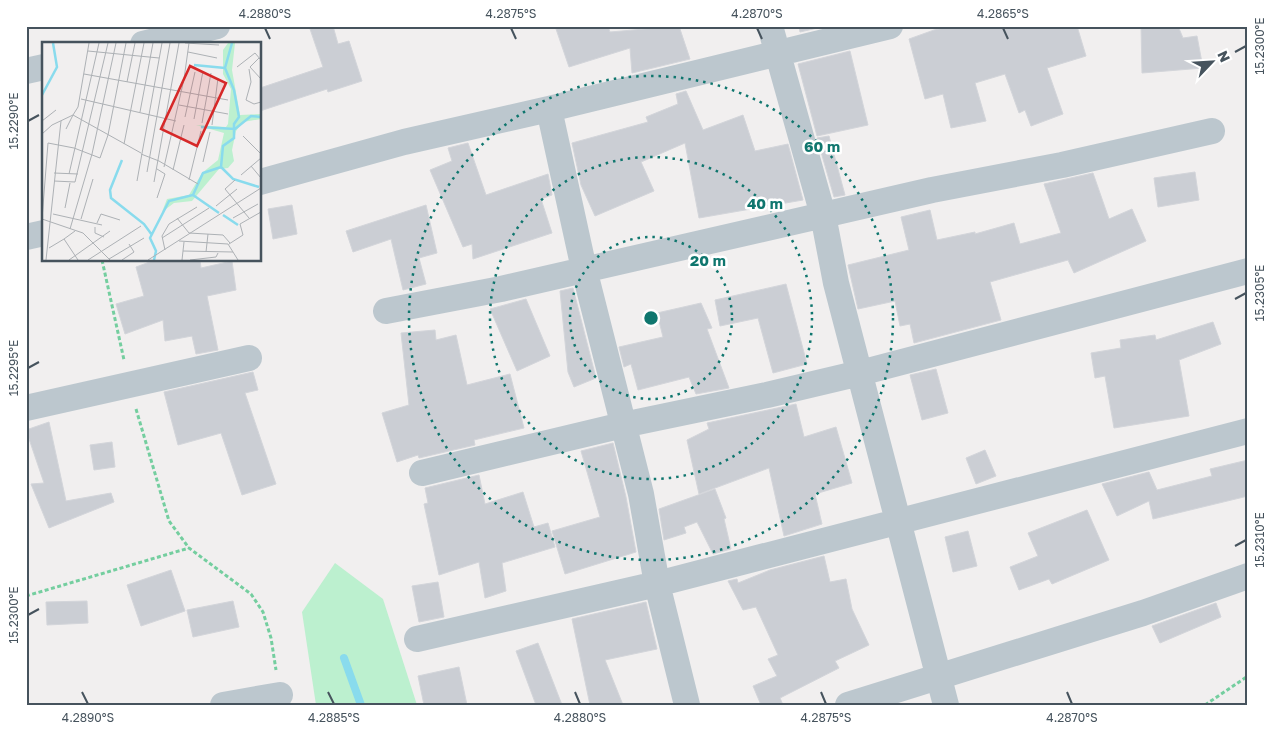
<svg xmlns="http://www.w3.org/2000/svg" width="1274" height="731" font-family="'Golos Text',sans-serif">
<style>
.green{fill:#bcf0cf}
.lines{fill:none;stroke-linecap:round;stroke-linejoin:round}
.stream{stroke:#89dbed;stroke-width:8}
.building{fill:#cbced4;stroke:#d3d5da}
.path{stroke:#74ce9f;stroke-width:3;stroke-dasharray:4 2.5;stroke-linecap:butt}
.street{stroke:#bcc7ce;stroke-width:26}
.ticks{fill:none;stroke:#46535d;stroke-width:2}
.ring{fill:none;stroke:#0f766e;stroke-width:2.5;stroke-dasharray:2.5 5}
.inset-river{fill:none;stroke:#89dbed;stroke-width:2.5}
.inset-road{fill:none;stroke:#adb1b5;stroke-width:1}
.view{fill:#d62828;fill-opacity:0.15;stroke:#d62828;stroke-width:2.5}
.inset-edge{fill:none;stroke:#46535d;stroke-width:2.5}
.centre{fill:#0f766e;stroke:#fff;stroke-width:2.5}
.ring-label{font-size:15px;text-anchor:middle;font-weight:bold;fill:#0f766e;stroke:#fff;stroke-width:5;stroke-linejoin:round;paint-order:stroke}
.neatline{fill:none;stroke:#46535d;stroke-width:2}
.ticks-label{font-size:12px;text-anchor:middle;fill:#46535d}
</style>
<rect width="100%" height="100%" fill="#f1efef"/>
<!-- green -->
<path class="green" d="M335 563 383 599 417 705H316L302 612Z"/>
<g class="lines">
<!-- stream -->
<path class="stream" d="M344 658 361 705"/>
</g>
<!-- building -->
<path class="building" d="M309 26H333L338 44 349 41 362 81 328 92 327 89 260 111V88L323 67Z
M555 26H608L610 32 679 26 690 59 632 73 630 48 569 67Z
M799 26H826L800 32Z
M955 26H1077L1086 56 1047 68 1063 114 1031 126 1025 110 1019 113 1005 74 975 83 986 121 951 128 943 94 925 99 909 39 934 30Z
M1141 26H1178L1183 38 1197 36 1203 68 1142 73Z
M850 51 868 125 817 136 798 64Z
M686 91 703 130 743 115 755 151 788 144 803 200 699 218 685 143 641 162 654 191 595 216 581 185 572 143 648 122 646 117 678 104 676 94Z
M829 136 845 195 834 197 817 138Z
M468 143 486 195 548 174 552 195 541 199 552 233 473 259 472 244 463 247 430 170 452 161 448 148Z
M1195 172 1199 200 1158 207 1154 178Z
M1093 173 1109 219 1132 209 1146 241 1074 273 1068 260 990 282 1001 320 914 343 910 324 900 326 895 301 858 309 848 265 909 250 901 217 930 210 937 240 975 232V234L1014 223 1020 244 1061 233 1044 184Z
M292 205 297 234 273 239 268 209Z
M426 205 437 253 419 258 426 284 403 290 391 239 353 252 346 231Z
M155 260H200L201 268 232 261 236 290 207 296 218 350 196 354 192 336 165 341 163 320 125 334 116 304 144 296 136 267Z
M786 284 807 364 773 373 758 318 720 326 715 300Z
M573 288 596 378 574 387 568 372 560 291Z
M526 299 550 356 517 371 490 309Z
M701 303 712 328 707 329 729 388 696 394 689 377 638 390 631 364 624 367 619 347 663 337 657 313Z
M1213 322 1221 344 1179 360 1189 416 1114 428 1105 376 1095 378 1091 353 1121 348 1120 340 1155 335 1156 340Z
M435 330 436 340 456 335 467 385 510 374 524 428 474 440 475 445 419 458 418 455 397 462 382 413 409 405 401 333Z
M936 369 948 413 922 420 910 375Z
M253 372 258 390 245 393 276 484 242 495 221 433 178 445 164 392Z
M796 404 804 437 836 427 852 483 815 494 822 524 784 536 769 468 699 494 687 440 709 429 707 423Z
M49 422 66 501 111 493 114 502 49 528 31 484 44 483 26 430Z
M112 442 115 467 94 470 90 445Z
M613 443 626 497 636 552 565 574 552 531 600 517 581 451Z
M985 450 996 476 976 484 966 458Z
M1248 460V496L1153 519 1149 501 1117 516 1102 484 1149 472 1157 490 1212 476 1210 469Z
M479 475 485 504 523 492 534 527 548 523 555 547 502 563 506 591 485 598 479 562 439 575 424 504 428 503 425 488Z
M715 489 726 518 724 519 731 549 713 554 697 522 684 527 686 533 664 540 659 509Z
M1087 510 1109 560 1052 584 1049 579 1019 590 1010 567 1038 556 1028 533Z
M968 531 977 566 953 572 945 537Z
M824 556 830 582 846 579 852 609 869 645 835 661 839 668 780 698 783 705H761L753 686 777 676 768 659 778 655 756 607 743 610 728 581 737 579 738 583 770 570Z
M171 570 185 611 141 626 127 585Z
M438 582 444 617 419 622 412 586Z
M87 601 88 623 47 625 46 602Z
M233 601 239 627 193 637 187 610Z
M646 602 657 649 605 660 623 705H590L572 619Z
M1216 603 1221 617 1160 643 1152 626Z
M538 643 562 705H536L516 651Z
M459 667 467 705H424L418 676Z"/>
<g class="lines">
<!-- path -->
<path class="path" d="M102 260 124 360
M136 409 169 521 189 548 251 594 263 612 271 638 276 670
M26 596 189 548
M1205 705 1248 676"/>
<!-- street -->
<path class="street" d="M770 26 823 215 836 283 946 705
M143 44 217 26
M26 71 44 67
M549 109 584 269 641 494 657 584 687 705
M260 182 404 142 549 109 890 26
M26 237 44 233
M386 311 501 289 932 190 1062 165 1212 131
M26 408 249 358
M422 473 623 425 767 395 860 373 1248 271
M417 639 657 584 1248 431
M223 705 280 695
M848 705 1143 613 1248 576"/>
</g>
<!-- ticks -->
<path class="ticks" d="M265 28 270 39M511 28 516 39M757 28 762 39M1003 28 1008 39M1235 52 1246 46M28 121 39 115M1235 299 1246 293M28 368 39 362M1235 546 1246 540M28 615 39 609M82 692 88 704M328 692 334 704M575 692 580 704M821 692 826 704M1067 692 1072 704"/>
<!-- distance rings -->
<g class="ring">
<circle cx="651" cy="318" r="81"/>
<circle cx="651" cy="318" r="161"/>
<circle cx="651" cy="318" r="242"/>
</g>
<!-- overview -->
<g transform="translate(42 42)">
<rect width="219" height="219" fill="#f1efef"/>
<path d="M186 1H193L190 28 198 73 219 72V77L201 80 194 89 190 108 192 119 186 126 177 127 150 159 132 161 120 170 125 157 147 153 160 131 176 118 182 91 154 83 184 85 186 82 189 47 181 32V8Z" fill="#bcf0cf"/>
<path class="inset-river" d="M152 23 183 26M0 53 15 25 11 1M159 85 193 87 209 74 219 75M80 118 68 148 69 156 102 182 110 193M179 125 191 137 217 145M151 153 177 171M181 173 196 183M112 218 114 209 108 196 127 159 151 153 161 131 179 125 181 104 192 96V82L197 75 192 48 183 26 190 1"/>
<path class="inset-road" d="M143 1 177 3M46 9 117 16M146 10 175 16M217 16 208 25 219 37M195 25 213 11 219 18M207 27 209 40 204 58 212 62 219 60M42 32 186 58M85 40 93 1M39 57 134 79M137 63 186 72M98 70 111 1M143 75 153 30M152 77 161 29M0 79 14 68M160 81 169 31M170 83 176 36M24 87 31 73 99 111M0 92 10 83 31 73 36 65 47 1M201 94 219 112M82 102 102 1M99 112 117 119 156 142M161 120 168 90M209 124 219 136M122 125 142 37 147 1M131 128 142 83M105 130 128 1M12 131 36 132M27 132 57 1M199 133 219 116M147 138 159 89M193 138 183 147 207 176M12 139 33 140 66 1M95 139 120 1M112 140 137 1M115 156 123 132 115 127M174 164 195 147M23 166 28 141M11 172 60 183M135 176 147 191 181 193 188 201M191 176 216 162M0 177 6 101 32 106 58 116 66 93 84 1M0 177 41 191 68 218M39 177 51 137M55 181 59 172 78 178M53 185V191L62 195M28 187 50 112 74 1M33 189 22 197 36 218M120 196 167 166M137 199 186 202 196 218M187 202 201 193 198 182 219 170M7 206 22 197M123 208 120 194 127 182 155 165M141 209 191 210M164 210 166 192M67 217 102 196M4 218 19 79M27 218 68 189M46 218 99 184M80 218 92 210 87 202M106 218 219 146M140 218 142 200M148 218 174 215 176 211"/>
<path class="view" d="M148 24 184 41 155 104 119 87Z"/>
<rect width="219" height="219" class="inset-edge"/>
</g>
<circle cx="651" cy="318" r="8" class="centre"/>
<g class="ring-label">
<text x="822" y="152">60 m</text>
<text x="765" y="209">40 m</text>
<text x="708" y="266">20 m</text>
</g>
<!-- border -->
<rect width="1274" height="731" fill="none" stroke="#ffffff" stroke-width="55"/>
<!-- north arrow -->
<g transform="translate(1212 62) rotate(65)" stroke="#ffffff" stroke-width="4" paint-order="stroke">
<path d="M0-4L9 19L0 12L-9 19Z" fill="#46535d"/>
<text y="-8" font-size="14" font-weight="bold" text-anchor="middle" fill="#46535d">N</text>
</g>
<rect x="28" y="28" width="1218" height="676" class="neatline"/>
<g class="ticks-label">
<text x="265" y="18">4.2880°S</text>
<text x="511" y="18">4.2875°S</text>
<text x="757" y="18">4.2870°S</text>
<text x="1003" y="18">4.2865°S</text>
<text transform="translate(1260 46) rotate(-90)" y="4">15.2300°E</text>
<text transform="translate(14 121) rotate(-90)" y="4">15.2290°E</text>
<text transform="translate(1260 293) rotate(-90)" y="4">15.2305°E</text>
<text transform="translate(14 368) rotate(-90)" y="4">15.2295°E</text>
<text transform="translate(1260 540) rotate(-90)" y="4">15.2310°E</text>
<text transform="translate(14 615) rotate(-90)" y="4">15.2300°E</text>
<text x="88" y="722">4.2890°S</text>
<text x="334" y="722">4.2885°S</text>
<text x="580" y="722">4.2880°S</text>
<text x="826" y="722">4.2875°S</text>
<text x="1072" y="722">4.2870°S</text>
</g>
</svg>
